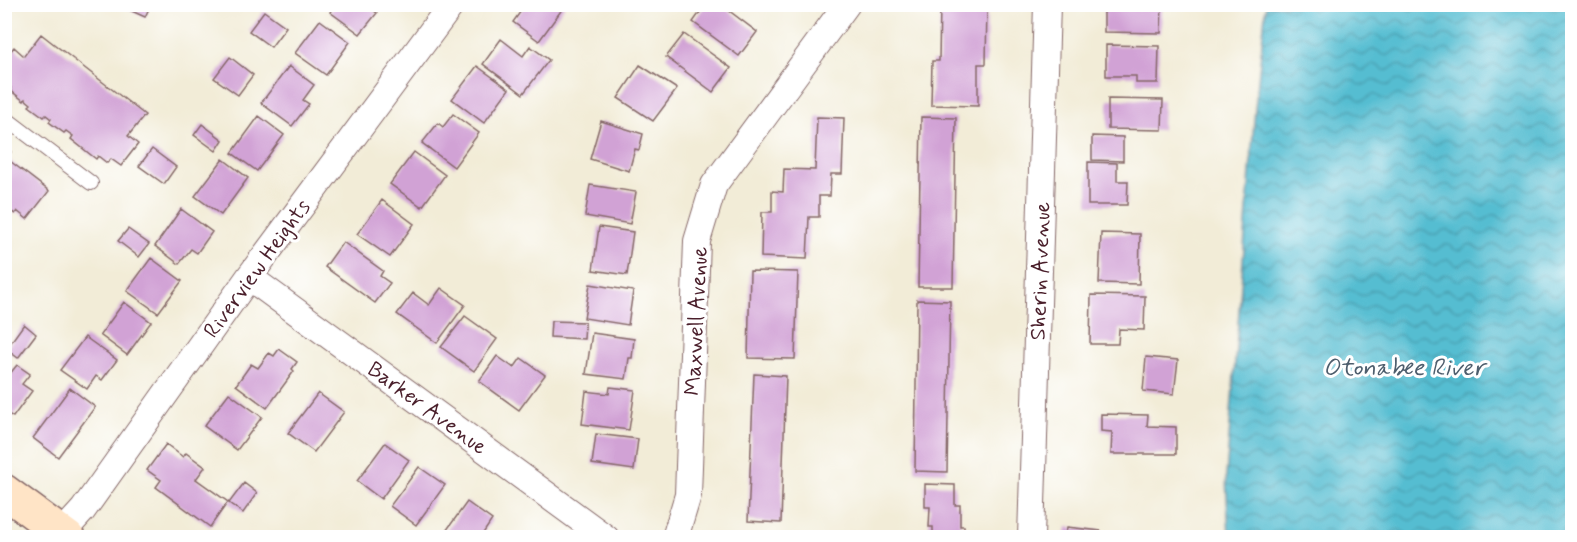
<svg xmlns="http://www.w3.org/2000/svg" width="1577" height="542" font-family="Mynerve,sans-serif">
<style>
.water{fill:url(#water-waves);stroke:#4f6e7e;stroke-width:1.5}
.building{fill:#d1a2d5}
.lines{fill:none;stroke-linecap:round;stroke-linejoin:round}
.lane-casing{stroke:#856767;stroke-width:16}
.street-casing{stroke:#856767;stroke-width:28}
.secondary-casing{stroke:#856767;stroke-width:36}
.lane{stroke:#fff;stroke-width:14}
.street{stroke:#fff;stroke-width:26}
.secondary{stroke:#ffe4c6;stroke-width:33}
.labels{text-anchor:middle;stroke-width:6;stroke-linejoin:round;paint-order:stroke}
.street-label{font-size:22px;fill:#4a1f2b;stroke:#fff}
.water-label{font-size:24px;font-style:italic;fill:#4e5e6d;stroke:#fff}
</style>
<defs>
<pattern id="water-waves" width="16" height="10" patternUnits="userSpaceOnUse" patternTransform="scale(1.5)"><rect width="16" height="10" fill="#54bdd1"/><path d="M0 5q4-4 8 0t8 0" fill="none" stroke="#4899aa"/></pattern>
</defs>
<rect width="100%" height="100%" fill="#fff"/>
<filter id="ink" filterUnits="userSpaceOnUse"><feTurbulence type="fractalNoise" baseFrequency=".0167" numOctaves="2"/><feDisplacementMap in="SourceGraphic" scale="12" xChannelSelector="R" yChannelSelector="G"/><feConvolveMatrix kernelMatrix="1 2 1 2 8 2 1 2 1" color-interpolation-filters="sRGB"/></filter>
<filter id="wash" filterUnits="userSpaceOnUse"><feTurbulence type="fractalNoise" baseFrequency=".008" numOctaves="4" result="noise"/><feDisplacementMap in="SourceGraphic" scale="24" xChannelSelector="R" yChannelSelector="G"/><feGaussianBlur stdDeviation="1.35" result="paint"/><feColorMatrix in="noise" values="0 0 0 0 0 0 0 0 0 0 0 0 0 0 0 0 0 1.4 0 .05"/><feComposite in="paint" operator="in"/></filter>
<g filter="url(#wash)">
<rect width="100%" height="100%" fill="#f2ecd7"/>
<!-- water -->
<path class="water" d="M1266 5H1572V537H1229L1226 476 1255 109Z"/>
<g id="blocks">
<!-- building -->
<path class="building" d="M126 4H151L145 17 125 8Z
M335 4H373L370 8 377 13 360 34 330 12Z
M526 4H566L539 41 513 22Z
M706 4H720L757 32 739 56 693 22Z
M940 4H987L986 64H978V106L931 105 932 61H939Z
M1104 4H1162L1161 33 1104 32Z
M264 11 286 27 271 47 249 31Z
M320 20 350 42 326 75 295 53Z
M41 34 145 115 128 136 138 144 121 166 111 159 107 163 98 156 96 159 71 139 73 136 66 131 64 133 49 122 51 119 46 115 44 117 29 106 31 104 25 99 24 101 10 90 11 88 5 83 7 77 4 75V59L14 47 24 56Z
M684 34 731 68 713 92 666 57Z
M501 39 523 56 530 46 549 60 523 94 483 64Z
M1106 45 1159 46 1158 83H1136V76H1106Z
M230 57 253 75 238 95 214 78Z
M640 65 677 89 653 121 618 98Z
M289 66 314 85 303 100 309 104 292 126 261 103Z
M477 66 509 89 484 123 452 99Z
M1108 99 1163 100 1162 130 1108 129Z
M453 114 479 133 454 167 422 143 438 123 443 127Z
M259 116 284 135 257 171 232 153Z
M817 117 844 118 842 174H831L830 196H819V217H809L807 259 761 257 762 212H772V191L783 192 784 169 815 170Z
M921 117 956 118 953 287H918Z
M601 121 643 134 639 150 635 149 629 171 590 159Z
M202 124 223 140 216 151 194 135Z
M1092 136 1123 137V161L1092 160Z
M4 147 11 152 6 158 49 191 27 219 17 211 15 214 4 207V204L9 198 4 195Z
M152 149 176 167 164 184 139 166Z
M414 152 445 175 422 207 390 184Z
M223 159 248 178 221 215 195 196Z
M1088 162 1117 163V181H1128L1127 205H1088Z
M590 185 636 192 630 224 585 216Z
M382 200 414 224 390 257 357 234Z
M181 209 212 232 197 253 191 249 179 264 155 246Z
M599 227 633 232 627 275 593 270Z
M128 229 149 244 139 257 118 241Z
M1101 233 1140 234 1139 284 1099 283Z
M343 242 383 271 380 276 390 283 375 303 325 267Z
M151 258 182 281 158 313 127 291Z
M750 271 798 272 795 359 748 358Z
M590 284 633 291 628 325 584 318Z
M441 288 465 305 437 343 397 314 413 293 429 305Z
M1091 295 1145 296 1144 330 1119 329 1118 344H1090Z
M917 300 950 301 947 472 915 471Z
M124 302 151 322 127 355 100 335Z
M465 316 497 339 474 371 441 347Z
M551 321 585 322 584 339 550 337Z
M24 324 36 334 18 358 6 349Z
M592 333 634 339 632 358H629L626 379 586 374Z
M85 337 117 360 102 380 96 376 87 389 60 370Z
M279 349 297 362 292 369 294 371 267 408 236 385 251 364 258 368 269 353 274 356Z
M497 356 514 368 521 358 545 375 519 410 479 381Z
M1146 357 1178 360 1174 394 1143 391Z
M17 365 30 374 22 384 32 391 13 417 4 411V381Z
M754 374 786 376 781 523 748 521Z
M610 387 635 390 629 430 582 424 586 391 609 394Z
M70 388 95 407 58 457 33 438Z
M229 393 262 417 237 450 204 426Z
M318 393 344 412 314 452 288 433Z
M1101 414 1148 415 1147 426 1176 427V454H1111L1112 432 1101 431Z
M596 434 638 439 634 470 592 464Z
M385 443 409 460 381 499 357 481Z
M166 444 183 457 186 453 205 467 196 479 228 502 210 527 156 487 161 480 147 470Z
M419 467 445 485 416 525 390 506Z
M244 483 257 493 243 513 229 503Z
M925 484 955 485V505H960V526H964V538H933V527H929L930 507H925Z
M467 502 492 520 480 538H441Z
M1067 527 1101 531V538H1065Z"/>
</g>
</g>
<g filter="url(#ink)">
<use href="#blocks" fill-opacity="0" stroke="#856767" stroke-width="1.5"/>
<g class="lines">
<!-- lane casing -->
<g class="lane-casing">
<path id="lane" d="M4 117 91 183"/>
</g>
<!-- street casing -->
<g class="street-casing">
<path id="street" d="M249 277 606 538
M62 533 83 510 249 277 452 4
M675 538 688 495 697 241 714 185 847 4
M1031 538 1047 4"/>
</g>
<!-- secondary casing -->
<g class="secondary-casing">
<path id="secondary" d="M4 491 68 538"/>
</g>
<!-- lane -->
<use href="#lane" class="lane"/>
<!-- street -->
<use href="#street" class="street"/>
<!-- secondary -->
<use href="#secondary" class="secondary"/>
</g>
</g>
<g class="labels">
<!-- street labels -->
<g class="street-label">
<text transform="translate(256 268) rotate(-54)" y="8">Riverview Heights</text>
<text transform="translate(1039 271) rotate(-88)" y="8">Sherin Avenue</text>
<text transform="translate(695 321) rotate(-87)" y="8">Maxwell Avenue</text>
<text transform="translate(428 407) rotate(36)" y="8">Barker Avenue</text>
</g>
<!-- water labels -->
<g class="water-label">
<text x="1404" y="375">Otonabee River</text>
</g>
</g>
<!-- margin -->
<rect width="1577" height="542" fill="none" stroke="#fff" stroke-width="24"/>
</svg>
